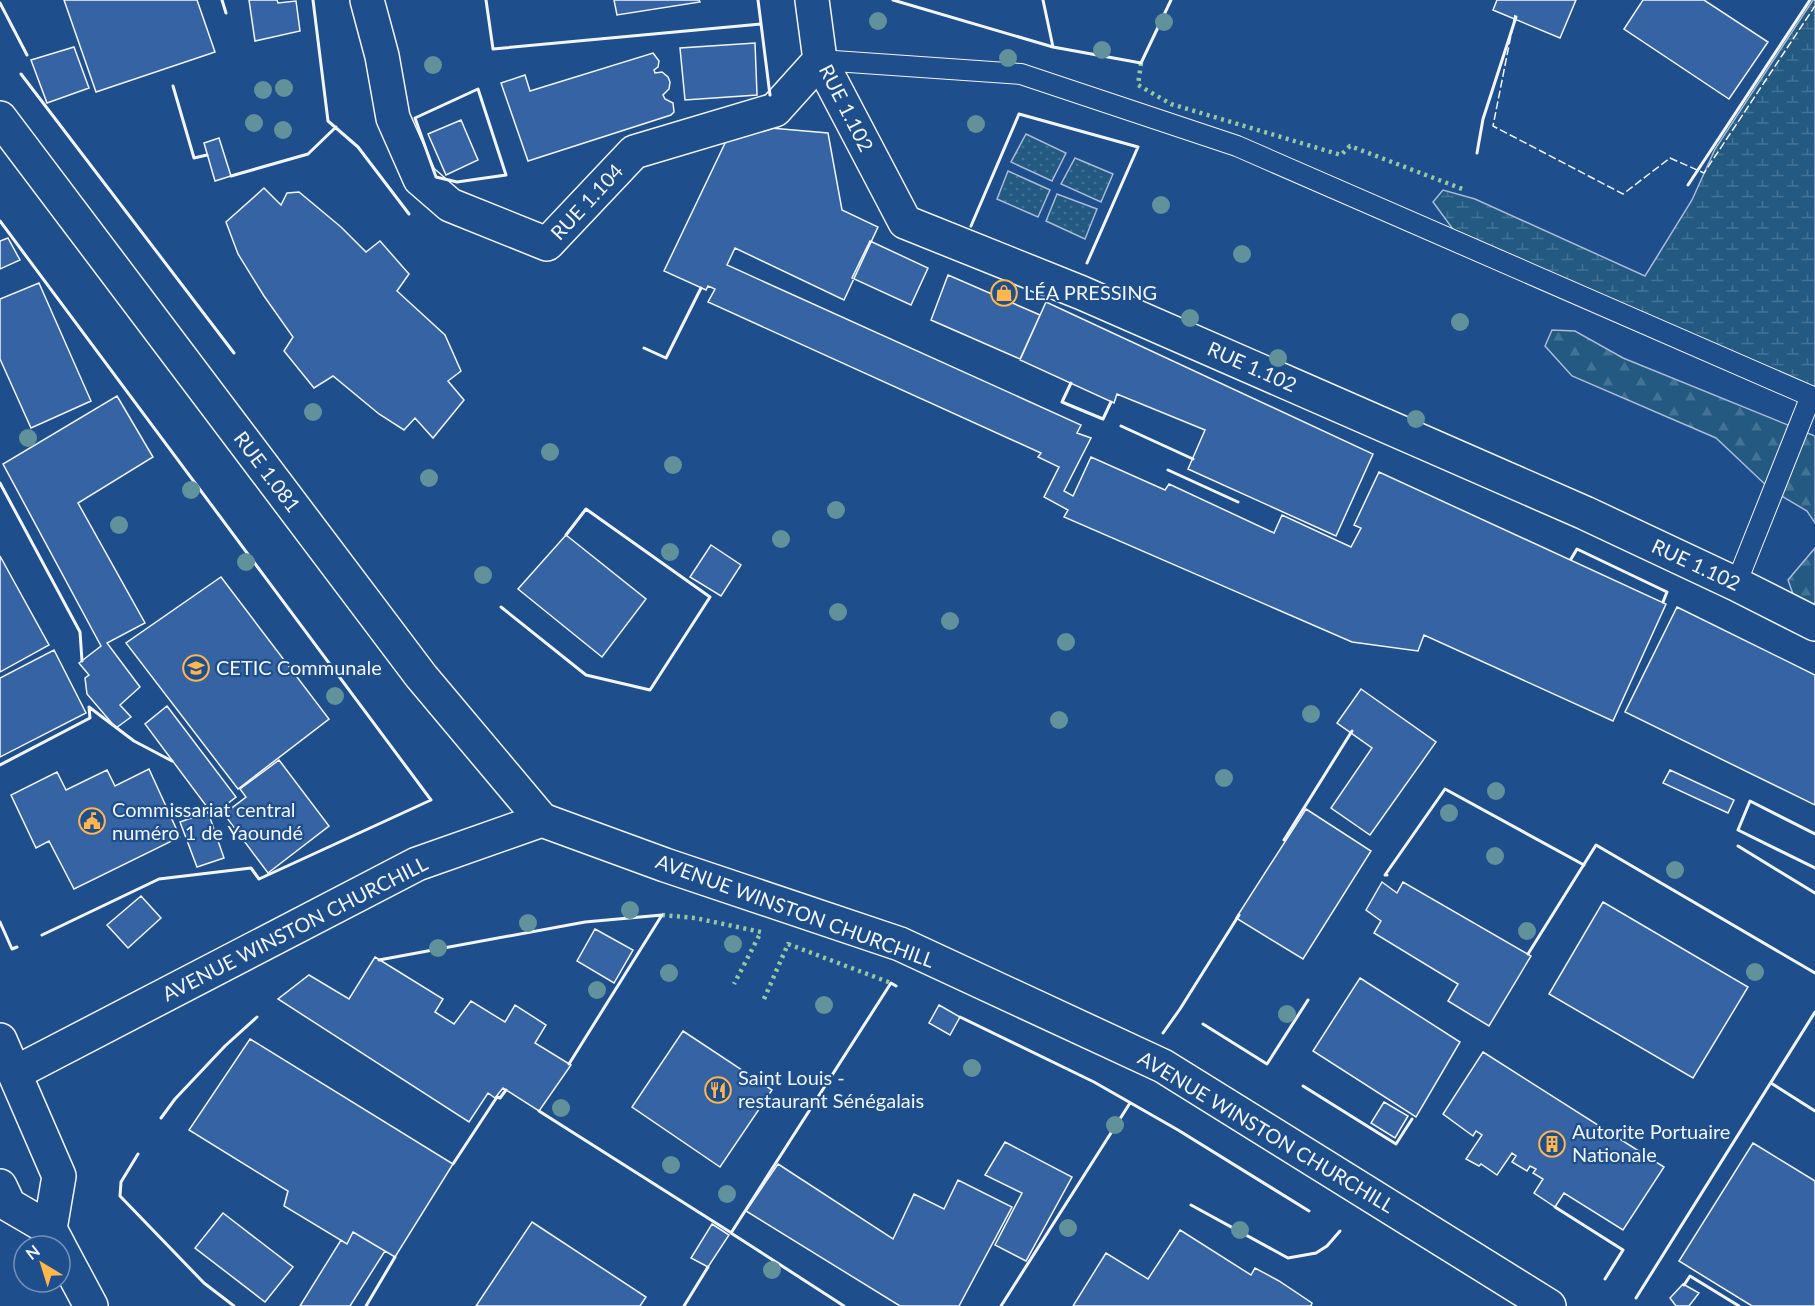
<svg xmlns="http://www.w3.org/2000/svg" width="1815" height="1306" font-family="Lato,sans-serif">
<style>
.grass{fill:url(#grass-dots);stroke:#a8bbd7;stroke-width:1.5}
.forest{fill:url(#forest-firs);stroke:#a8bbd7;stroke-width:1.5}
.wetland{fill:url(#wetland-marsh);stroke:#a8bbd7;stroke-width:1.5}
.building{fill:#3563a3;stroke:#f2f6ff;stroke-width:1.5}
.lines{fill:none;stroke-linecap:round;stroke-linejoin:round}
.service-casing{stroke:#f2f6ff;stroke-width:22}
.minor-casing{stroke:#f2f6ff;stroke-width:36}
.tertiary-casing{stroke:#f2f6ff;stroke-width:36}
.trunk-casing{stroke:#f2f6ff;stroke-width:36}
.service{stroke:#1f4e8c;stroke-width:20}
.minor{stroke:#1f4e8c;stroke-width:33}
.tertiary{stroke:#1f4e8c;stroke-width:33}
.trunk{stroke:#1f4e8c;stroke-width:33}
.hedge{stroke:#97c8a6;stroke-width:4.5;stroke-dasharray:3 4.5;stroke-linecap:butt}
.fence{stroke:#f2f6ff;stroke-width:1.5;stroke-dasharray:8 3;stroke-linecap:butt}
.wall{stroke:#f2f6ff;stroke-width:3}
.tree{fill:#61919a}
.labels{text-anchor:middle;stroke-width:4.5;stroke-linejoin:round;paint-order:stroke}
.street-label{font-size:20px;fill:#f2f6ff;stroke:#1f4e8c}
.poi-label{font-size:20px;fill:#f2f6ff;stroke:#1f4e8c;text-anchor:start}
</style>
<defs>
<pattern id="grass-dots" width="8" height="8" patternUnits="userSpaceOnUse" patternTransform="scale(1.5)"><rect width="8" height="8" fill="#245a82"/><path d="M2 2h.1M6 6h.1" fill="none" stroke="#447295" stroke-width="1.8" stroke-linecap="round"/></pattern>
<pattern id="forest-firs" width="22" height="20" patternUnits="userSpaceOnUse" patternTransform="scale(1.5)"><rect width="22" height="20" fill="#245a82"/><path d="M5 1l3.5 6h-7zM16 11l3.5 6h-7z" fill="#447295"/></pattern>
<pattern id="wetland-marsh" width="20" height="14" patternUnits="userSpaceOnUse" patternTransform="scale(1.5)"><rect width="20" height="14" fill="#245a82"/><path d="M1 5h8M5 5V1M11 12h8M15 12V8" fill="none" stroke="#447295"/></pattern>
</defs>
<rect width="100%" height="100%" fill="#1f4e8c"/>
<!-- grass -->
<path class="grass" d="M1026 134 1066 153 1052 181 1011 162Z
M1075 158 1113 174 1101 202 1061 184Z
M1008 171 1050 190 1038 217 997 199Z
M1057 194 1097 209 1085 239 1046 221Z"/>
<!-- forest -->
<path class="forest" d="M1552 330 1575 331 1623 358 1815 436V523L1807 511 1770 489 1716 438 1572 376 1545 346Z
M1815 548V617L1794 597 1788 580Z"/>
<!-- wetland -->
<path class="wetland" d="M1813 0H1815V405L1455 232 1433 202 1443 190 1475 199 1645 276 1692 200 1715 149Z"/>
<!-- building -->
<path class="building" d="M64 0H197L215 52 96 92Z
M249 0H277L278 3 296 1 300 31 255 41Z
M614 0H699L700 2 617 15Z
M1497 0H1576L1560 38 1493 10Z
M1643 0H1704L1768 42 1729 99 1624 29Z
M755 43 757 95 685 100 680 48Z
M74 47 89 88 47 103 31 60Z
M653 53 659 61 658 67 654 70 655 73 662 72 668 77 670 82 669 89 663 95 665 99 673 103 674 112 671 115 528 161 501 83 525 75 530 91Z
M461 120 478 160 446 175 428 134Z
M748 126 828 133 842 210 878 227 844 300 735 248 727 265 1081 425 1077 433 1091 438 1064 491 1073 496 1091 457 1165 490 1169 484 1274 533 1282 515 1351 547 1361 528 1354 525 1379 472 1666 604 1613 721 1424 635 1418 651 1352 642 1064 517 1068 510 1044 497 1059 467 1038 457 1041 453 708 302 715 289 708 286 706 290 664 271 727 139Z
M219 138 231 176 215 181 204 143Z
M264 188 281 205 287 193 299 192 341 227 366 252 380 241 409 274 397 291 445 335 461 371 448 381 464 400 433 438 415 418 404 430 379 414 333 376 314 388 284 351 293 337 264 296 238 254 226 222Z
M8 238 20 260 0 269V241Z
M870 241 928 268 911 305 852 278Z
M948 275 1040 315 1020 359 931 320Z
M39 283 91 401 31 428 0 359V299Z
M1046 302 1373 454 1336 536 1188 469 1205 430 1117 394 1114 403 1020 360Z
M117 396 153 457 78 503 145 623 107 643 140 687 120 705 131 717 116 728 87 694 85 678 89 675 79 663 101 646 3 464Z
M566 535 646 599 602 657 518 589Z
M711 545 741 565 721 596 690 577Z
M0 556 49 645 0 672Z
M221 577 329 719 238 789 126 643Z
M1677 607 1815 675V805L1625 712Z
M54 650 86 713 0 757V678Z
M1361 689 1436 742 1370 835 1331 808 1372 748 1337 723Z
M167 706 236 797 213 815 145 724Z
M279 760 329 826 268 873 224 814 246 797 240 789Z
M149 769 180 837 74 889 49 841 36 848 11 795 57 772 66 790 107 770 115 786Z
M1670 770 1734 800 1728 813 1663 783Z
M1306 809 1371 851 1303 959 1236 918Z
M208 812 224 858 197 867 180 822Z
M1382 882 1397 893 1403 882 1531 956 1489 1026 1448 1001 1458 984 1374 933 1381 921 1366 910Z
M141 896 161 918 128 948 107 925Z
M1603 902 1748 987 1693 1078 1549 994Z
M595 929 633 950 614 983 577 961Z
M375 957 443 999 435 1012 454 1024 471 1001 505 1022 515 1005 546 1025 535 1043 571 1065 539 1111 503 1088 495 1098 488 1093 469 1122 278 999 309 975 349 999Z
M1360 978 1460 1042 1416 1117 1313 1051Z
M939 1005 960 1017 950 1035 929 1023Z
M683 1031 772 1090 720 1167 632 1107Z
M250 1039 453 1164 395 1257 353 1232 347 1244 284 1206 288 1191 189 1130Z
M1483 1052 1664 1167 1623 1230 1564 1193 1555 1207 1534 1193 1543 1179 1533 1173 1536 1169 1530 1166 1527 1171 1512 1162 1516 1156 1512 1153 1497 1175 1481 1164 1479 1166 1466 1159 1482 1135 1476 1131 1473 1136 1443 1114Z
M1384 1102 1408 1116 1395 1138 1371 1123Z
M1005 1142 1072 1177 1026 1261 995 1245 1022 1193 985 1175Z
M1753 1143 1815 1181V1306H1752L1679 1261Z
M778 1164 893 1239 914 1194 944 1209 958 1180 1012 1207 959 1306H900L746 1211Z
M223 1213 293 1267 265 1302 195 1248Z
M532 1222 646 1297 640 1306H476Z
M712 1224 729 1235 708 1267 691 1258Z
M1180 1230 1251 1275 1255 1268 1279 1281 1312 1303 1311 1306H1073L1106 1253 1148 1279Z
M353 1232 385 1251 350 1306H300L341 1240 347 1244Z
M1683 1284 1699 1293 1689 1306H1676L1670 1298Z"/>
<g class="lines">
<!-- service casing -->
<g class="service-casing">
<path id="service" d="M820 60 1021 74 1237 146 1815 398
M1736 584 1811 396"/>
</g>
<!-- minor casing -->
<g class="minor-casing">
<path id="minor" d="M367 0 382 56 393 118 420 179 450 205 547 244 634 152 775 110 820 60
M812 0 820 60 905 222 1082 293 1585 513 1736 584 1815 624
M0 118 421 676 542 820"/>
</g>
<!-- tertiary casing -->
<g class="tertiary-casing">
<path id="tertiary" d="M15 1073 417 864 542 820 665 865 900 944 1163 1066 1549 1306"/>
</g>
<!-- trunk casing -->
<g class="trunk-casing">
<path id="trunk" d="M0 1040 59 1176 50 1229
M0 1186 9 1205 50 1229 59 1246
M60 1248 91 1306"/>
</g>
<!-- service -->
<use href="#service" class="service"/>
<!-- minor -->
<use href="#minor" class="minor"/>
<!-- tertiary -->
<use href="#tertiary" class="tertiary"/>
<!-- trunk -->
<use href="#trunk" class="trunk"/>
<!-- hedge -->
<path class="hedge" d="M1141 63 1138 85 1171 104 1341 155 1350 146 1465 190
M662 915 695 918 761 932 734 984
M764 999 788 944 891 983"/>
<!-- fence -->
<path class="fence" d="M1515 15 1493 126 1623 194 1670 158 1704 173 1815 6"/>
<!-- wall -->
<path class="wall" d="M222 0 226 13
M313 0 328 121 358 147 409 214
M486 0 493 49 761 24
M758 0 770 95
M893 0 1053 47 1141 63 1171 0
M1043 0 1053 47
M0 3 27 55
M21 74 234 353
M173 86 194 158 207 155
M478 89 506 175 457 182 436 177 415 118Z
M1477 153 1483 119 1516 17
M231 176 308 154 336 127
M1688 185 1810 0
M0 221 431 800 259 879 251 868 159 879 42 935
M971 226 1019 114 1138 147 1087 263
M644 348 666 358 701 288
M1071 383 1062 402 1103 419 1111 402
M1121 426 1193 459
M1168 470 1238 502
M0 483 80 632 82 661
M1571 559 1577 549 1667 592 1663 602
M501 607 586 675 650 690 710 597 586 509 566 535
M89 707 134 741 172 761
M0 765 90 718 89 707
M1815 834 1750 801 1738 830 1815 868
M1284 840 1352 731
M1738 846 1815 893
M1387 875H1385L1445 789 1584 865
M0 922 12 949 17 947
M1528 954 1596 845 1815 973
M379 960 585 922 662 915 569 1064
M960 1017 1094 1082 1178 1130 1309 1211
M1203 1024 1267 1064 1308 1000
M1163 1033 1180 1009 1239 915
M1771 1083 1815 1111
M1303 1086 1396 1144 1412 1119
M539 1111 730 1232
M161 1118 175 1099 225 1046 257 1017
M138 1154 121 1182 120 1196 204 1283 234 1306
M453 1164 497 1097 500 1098 506 1090
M1191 1205 1288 1258 1316 1253 1327 1246 1340 1231
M1555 1207 1623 1250 1605 1279
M1684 1285 1690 1276 1739 1306
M1636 1298 1815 1012
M366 1306 395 1257
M684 1306 708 1267
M844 1306 731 1233 891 983 896 986
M1001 1306 1130 1103"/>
</g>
<!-- trees -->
<g class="tree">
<circle cx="878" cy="21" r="9"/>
<circle cx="1164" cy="22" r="9"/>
<circle cx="1102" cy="50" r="9"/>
<circle cx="1008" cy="58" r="9"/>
<circle cx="433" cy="65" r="9"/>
<circle cx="284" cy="88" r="9"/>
<circle cx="263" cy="90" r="9"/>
<circle cx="254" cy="123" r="9"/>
<circle cx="976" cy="124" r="9"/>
<circle cx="283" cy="130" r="9"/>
<circle cx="1161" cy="205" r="9"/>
<circle cx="1242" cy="254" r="9"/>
<circle cx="1190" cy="318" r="9"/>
<circle cx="1460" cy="322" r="9"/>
<circle cx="1278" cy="358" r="9"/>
<circle cx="313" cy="412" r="9"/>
<circle cx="1416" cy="419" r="9"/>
<circle cx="28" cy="438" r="9"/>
<circle cx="550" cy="452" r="9"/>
<circle cx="673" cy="465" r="9"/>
<circle cx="429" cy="478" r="9"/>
<circle cx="191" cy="490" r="9"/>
<circle cx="836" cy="510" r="9"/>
<circle cx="119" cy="525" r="9"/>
<circle cx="781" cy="539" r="9"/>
<circle cx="670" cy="552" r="9"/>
<circle cx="246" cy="562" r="9"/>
<circle cx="483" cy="575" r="9"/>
<circle cx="838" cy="612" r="9"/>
<circle cx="950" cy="621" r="9"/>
<circle cx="1066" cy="642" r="9"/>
<circle cx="335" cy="696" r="9"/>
<circle cx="1311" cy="714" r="9"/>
<circle cx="1059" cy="720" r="9"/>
<circle cx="1224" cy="778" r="9"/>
<circle cx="1496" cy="791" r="9"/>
<circle cx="1449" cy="813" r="9"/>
<circle cx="1495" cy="856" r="9"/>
<circle cx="1675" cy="870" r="9"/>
<circle cx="630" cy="910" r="9"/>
<circle cx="528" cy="923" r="9"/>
<circle cx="1527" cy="931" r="9"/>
<circle cx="733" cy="944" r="9"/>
<circle cx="438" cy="948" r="9"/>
<circle cx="1755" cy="972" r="9"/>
<circle cx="669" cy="973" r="9"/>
<circle cx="597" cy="990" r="9"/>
<circle cx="824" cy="1005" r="9"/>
<circle cx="1287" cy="1014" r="9"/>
<circle cx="972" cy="1068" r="9"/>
<circle cx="561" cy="1108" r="9"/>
<circle cx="1115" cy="1125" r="9"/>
<circle cx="671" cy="1165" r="9"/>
<circle cx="727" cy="1194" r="9"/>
<circle cx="1068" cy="1228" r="9"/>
<circle cx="1240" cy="1230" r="9"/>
<circle cx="772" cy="1270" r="9"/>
</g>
<!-- icons -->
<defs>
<g id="shop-ring" transform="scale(1.35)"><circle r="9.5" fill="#1f4e8c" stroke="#ffb74d" stroke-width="1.5"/><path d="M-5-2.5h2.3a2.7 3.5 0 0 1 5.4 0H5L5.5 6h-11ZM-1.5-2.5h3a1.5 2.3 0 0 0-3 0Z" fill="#ffb74d"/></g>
<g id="school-ring" transform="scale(1.35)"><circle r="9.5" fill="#1f4e8c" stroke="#ffb74d" stroke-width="1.5"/><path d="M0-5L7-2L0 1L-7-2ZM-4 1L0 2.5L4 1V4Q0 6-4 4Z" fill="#ffb74d"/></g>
<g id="civic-ring" transform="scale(1.35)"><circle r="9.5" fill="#1f4e8c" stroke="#ffb74d" stroke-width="1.5"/><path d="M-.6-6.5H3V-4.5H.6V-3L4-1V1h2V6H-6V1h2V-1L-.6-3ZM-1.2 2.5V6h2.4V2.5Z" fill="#ffb74d"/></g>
<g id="restaurant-ring" transform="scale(1.35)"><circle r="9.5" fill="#1f4e8c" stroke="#ffb74d" stroke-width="1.5"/><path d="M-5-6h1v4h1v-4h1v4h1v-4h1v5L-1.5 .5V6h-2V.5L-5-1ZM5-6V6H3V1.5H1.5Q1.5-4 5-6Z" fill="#ffb74d"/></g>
<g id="building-ring" transform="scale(1.35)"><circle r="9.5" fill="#1f4e8c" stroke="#ffb74d" stroke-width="1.5"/><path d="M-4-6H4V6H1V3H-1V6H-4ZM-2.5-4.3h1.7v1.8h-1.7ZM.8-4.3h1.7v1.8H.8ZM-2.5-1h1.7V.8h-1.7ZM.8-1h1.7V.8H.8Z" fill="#ffb74d"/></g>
</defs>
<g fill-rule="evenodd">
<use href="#shop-ring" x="1004" y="293"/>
<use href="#school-ring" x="196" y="668"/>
<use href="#civic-ring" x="92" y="821"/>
<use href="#restaurant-ring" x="718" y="1090"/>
<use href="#building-ring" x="1552" y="1144"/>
</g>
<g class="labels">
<!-- street labels -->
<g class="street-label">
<text transform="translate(846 108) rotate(63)" y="7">RUE 1.102</text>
<text transform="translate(587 202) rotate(-47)" y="7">RUE 1.104</text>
<text transform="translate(1252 367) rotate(24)" y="7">RUE 1.102</text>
<text transform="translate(267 472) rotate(53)" y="7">RUE 1.081</text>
<text transform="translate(1696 565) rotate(25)" y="7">RUE 1.102</text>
<text transform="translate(795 911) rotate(20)" y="7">AVENUE WINSTON CHURCHILL</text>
<text transform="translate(295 929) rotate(-27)" y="7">AVENUE WINSTON CHURCHILL</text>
<text transform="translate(1266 1132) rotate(31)" y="7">AVENUE WINSTON CHURCHILL</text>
</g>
<!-- poi labels -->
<g class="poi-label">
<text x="1024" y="300">LÉA PRESSING</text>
<text x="216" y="675">CETIC Communale</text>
<text x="112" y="817">Commissariat central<tspan x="112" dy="23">numéro 1 de Yaoundé</tspan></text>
<text x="738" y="1085">Saint Louis -<tspan x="738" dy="23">restaurant Sénégalais</tspan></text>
<text x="1572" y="1139">Autorite Portuaire<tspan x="1572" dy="23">Nationale</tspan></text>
</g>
</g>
<!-- north arrow -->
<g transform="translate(42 1264) rotate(322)"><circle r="28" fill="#1f4e8c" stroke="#7391ba" stroke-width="1.5"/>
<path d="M0-4.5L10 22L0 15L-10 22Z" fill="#ffb74d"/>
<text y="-9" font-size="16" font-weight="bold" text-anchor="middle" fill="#f2f6ff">N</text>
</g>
</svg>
